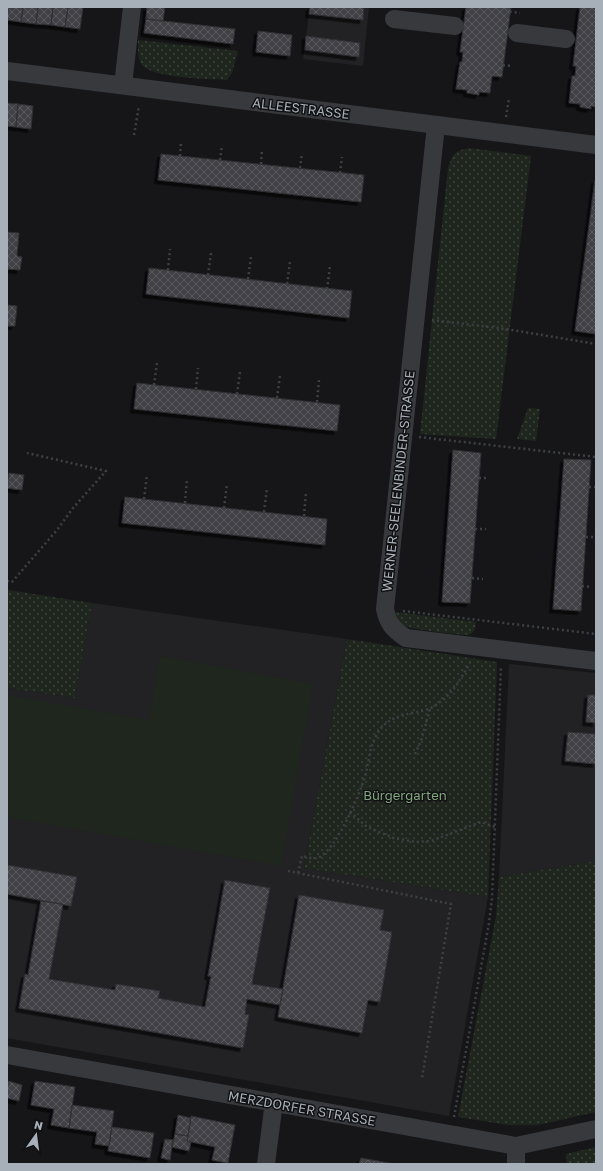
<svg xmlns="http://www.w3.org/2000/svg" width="603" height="1171" font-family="'Golos Text',sans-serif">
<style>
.built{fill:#222225}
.grass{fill:url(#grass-dots)}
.pitch{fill:#1e261e}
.building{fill:url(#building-cross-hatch);stroke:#303034;filter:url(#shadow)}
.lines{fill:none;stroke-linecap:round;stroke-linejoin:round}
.path{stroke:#3d4044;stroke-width:2.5;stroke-dasharray:2 3;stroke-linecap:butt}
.minor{stroke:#37393d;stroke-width:18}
.labels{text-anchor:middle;stroke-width:3;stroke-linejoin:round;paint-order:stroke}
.street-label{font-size:13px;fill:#a7b0b9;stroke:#111113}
.park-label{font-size:13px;fill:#81a57d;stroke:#111113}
</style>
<defs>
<pattern id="grass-dots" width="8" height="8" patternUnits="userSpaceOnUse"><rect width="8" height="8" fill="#1e261e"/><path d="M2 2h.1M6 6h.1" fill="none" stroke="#3c433d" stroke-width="1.8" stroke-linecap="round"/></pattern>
<pattern id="building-cross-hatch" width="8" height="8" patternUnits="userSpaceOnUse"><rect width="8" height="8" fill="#404145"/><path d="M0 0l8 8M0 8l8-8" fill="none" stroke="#595a5e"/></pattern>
<filter id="shadow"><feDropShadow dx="-3.5" dy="3.5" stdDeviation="0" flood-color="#0009"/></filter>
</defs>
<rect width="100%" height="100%" fill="#161618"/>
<!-- built -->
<path class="built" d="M310 7H369L363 66 303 59Z
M92 603 347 639 304 868 488 897 449 1116 7 1038V688L75 698Z
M509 664 596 673V861L499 877Z"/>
<!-- grass -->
<path class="grass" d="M138 40 238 51 232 73 227 80C209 79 153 78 142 65 137 58 138 48 138 40Z
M469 148 531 156 496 439 420 434 448 168C453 154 454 151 469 148Z
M528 408 540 409 536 441 517 439Z
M8 590 92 603 75 698 7 688Z
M395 612 476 622C475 629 475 633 468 635 457 634 410 630 403 625 399 623 397 617 395 612Z
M347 639 497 662 488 897 304 868Z
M596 861V1112L538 1125H508L458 1117 496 916 499 877Z
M596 1147V1161L593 1164H567L566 1154Z"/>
<!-- pitch -->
<path class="pitch" d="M160 656 313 684 281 866 7 817V695L149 720Z"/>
<!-- building -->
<path class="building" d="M8 7H23L21 22 7 20Z
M23 7H38L36 24 21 22Z
M38 7H53L51 25 36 24Z
M53 7H68L65 27 51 25Z
M68 7H83L80 29 65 27Z
M147 7H165L163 21 146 19Z
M310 7H364L363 20 309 14Z
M466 7H511L502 77 492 76 490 93 479 92V95L467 93V90L456 89 460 62H462L463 52H460Z
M580 7H596V107L591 106V109L580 107V104L569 103 572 76H575L576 66H573Z
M146 19 235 29 233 44 144 33Z
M258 31 292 35 290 56 256 52Z
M306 36 360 43 359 57 305 50Z
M7 103 18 104 16 127 7 126Z
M18 104 33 106 31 129 16 127Z
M161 154 364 175 361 202 158 180Z
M595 180H596V334L575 331Z
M7 232 19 233 17 256 22 257 20 270 7 269Z
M149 268 352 291 349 318 146 294Z
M7 305 17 306 15 326H7Z
M137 383 340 405 337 431 134 409Z
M453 450 481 453 470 603 442 602Z
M564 459 591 460 581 611 553 609Z
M9 473 24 475 22 490 7 488Z
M125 497 327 519 325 545 122 523Z
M588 695H596V723L586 722Z
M568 732 596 734V764L565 761Z
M7 865 77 877 71 906 7 894Z
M225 880 270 888 252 984 283 989 280 1005 247 999 245 1014 249 1015 243 1048 19 1008 25 974 28 975 41 901 63 904 49 979 115 990 116 984 160 991 158 998 205 1007 211 976H208Z
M299 895 384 910 380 930 392 932 380 1002 368 1000 362 1033 278 1017Z
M8 1081 22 1085 19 1101 7 1098Z
M35 1081 75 1087 69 1128 51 1125 54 1109 31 1105Z
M72 1105 114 1111 109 1146 95 1144 97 1132 69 1128Z
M178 1115 191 1118 188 1136 175 1134Z
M191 1116 235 1125 228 1163 212 1160 215 1147 187 1141Z
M112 1127 154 1133 150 1158 108 1151Z
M175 1134 188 1136 187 1141 191 1142 189 1151 172 1147Z
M165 1139 173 1140 170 1160 161 1158Z
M361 1158 395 1164H359Z"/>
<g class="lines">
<!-- path -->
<path class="path" d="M506 13 507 11 520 13
M500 67V65L513 66
M506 117 509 98
M134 135 139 106
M180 156 181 141
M220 160 222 145
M261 164 262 149
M300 168 302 153
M340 173 342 157
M168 270 170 249
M208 275 211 253
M248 279 251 257
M287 284 290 262
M327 289 330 266
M432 320 506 329 596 344
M154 385 157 363
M196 389 198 368
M237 394 240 372
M277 398 280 376
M317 402 319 380
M419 437 596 457
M479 478H489
M589 487H596
M144 499 147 475
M185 503 187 479
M224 508 227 484
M264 512 267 488
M304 516 306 492
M475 529H486
M586 537H594
M472 578 483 579
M7 581 12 582 57 530 73 508 106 471 27 453
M582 586 591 587
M403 611 596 634
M415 754 421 741 430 709
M350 812 367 827 394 838 416 842 431 841 481 822 495 827
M288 871 451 904 422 1078
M298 873 302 856C306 857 313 859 317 858 335 853 360 794 365 776 369 764 369 749 375 738 384 719 398 716 417 712 421 711 427 710 431 708 452 696 458 683 470 663
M454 1117 489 923 492 898 501 666"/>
<!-- minor -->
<path class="minor" d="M394 19 455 26
M517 33 566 39
M7 71 596 145
M123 85 132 7
M436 125 385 609C388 624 393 629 406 638L596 661
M7 1055 516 1146 596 1129
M516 1146V1164
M266 1164 274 1102"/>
</g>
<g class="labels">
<!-- street labels -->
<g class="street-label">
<text transform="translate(301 108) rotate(7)" y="5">ALLEESTRASSE</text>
<text transform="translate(398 481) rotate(-84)" y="5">WERNER-SEELENBINDER-STRASSE</text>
<text transform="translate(302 1108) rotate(10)" y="5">MERZDORFER STRASSE</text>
</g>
<!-- park labels -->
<g class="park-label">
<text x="405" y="800">Bürgergarten</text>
</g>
</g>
<!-- border -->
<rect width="603" height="1171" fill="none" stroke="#a7b0b9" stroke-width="16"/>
<!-- north arrow -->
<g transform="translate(36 1135) rotate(14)" stroke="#111113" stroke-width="3" paint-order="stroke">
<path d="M0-3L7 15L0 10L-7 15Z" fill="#a7b0b9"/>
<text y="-6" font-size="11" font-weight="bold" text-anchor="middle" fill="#a7b0b9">N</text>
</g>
</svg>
